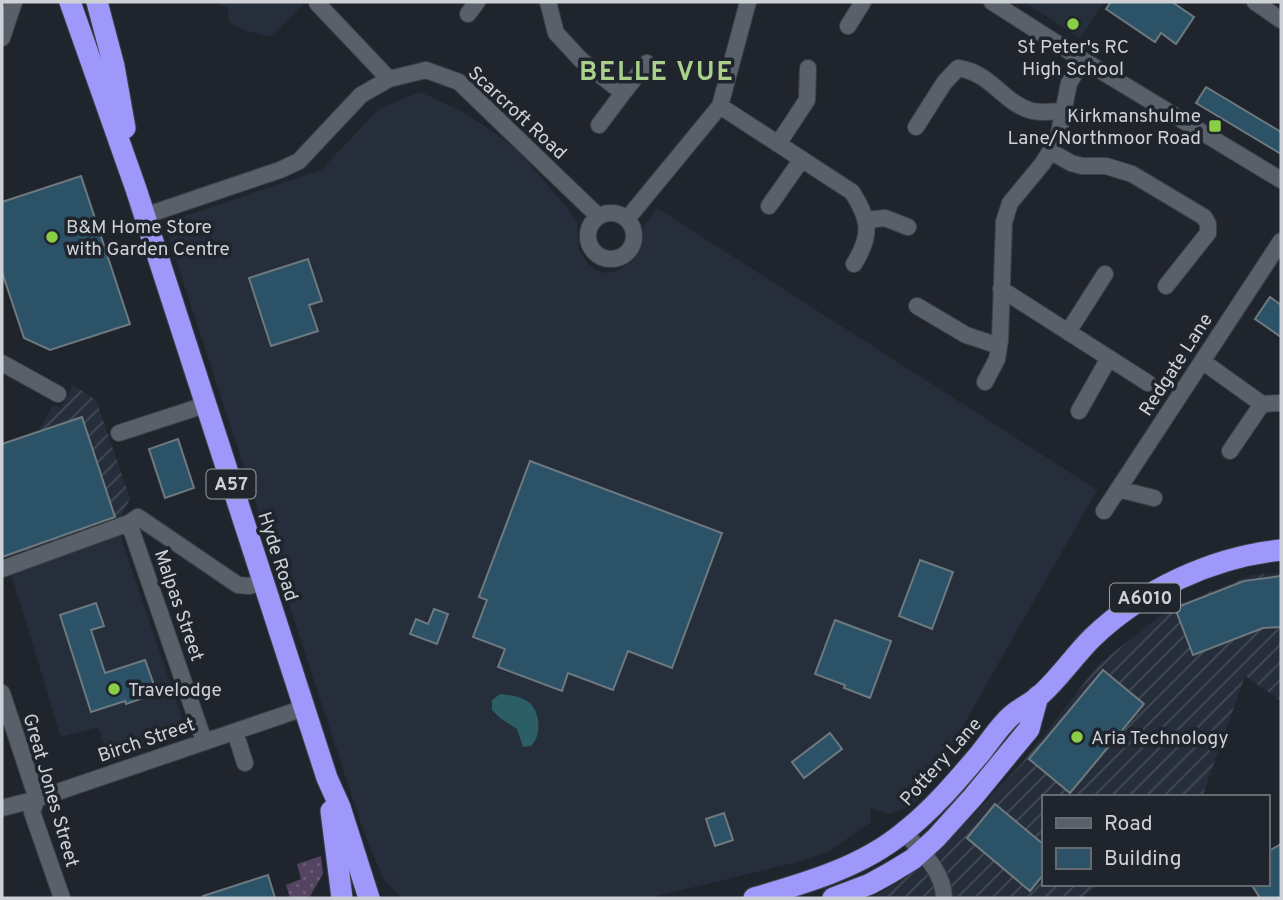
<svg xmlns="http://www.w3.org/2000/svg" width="1283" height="900" font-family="Overpass,sans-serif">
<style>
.built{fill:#262e3b}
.industrial{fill:url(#industrial-furrows)}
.grass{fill:url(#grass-dots)}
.water{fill:#2c5e66}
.building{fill:#2b5266;stroke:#6e797f;stroke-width:2}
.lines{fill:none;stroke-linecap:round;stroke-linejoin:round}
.minor-casing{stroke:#3d4148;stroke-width:18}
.highway-casing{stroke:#3d4148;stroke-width:23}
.minor{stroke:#5a6069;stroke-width:16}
.highway{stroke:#9d98fa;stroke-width:21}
.poi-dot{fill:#8ace47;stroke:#20252d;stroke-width:2.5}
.labels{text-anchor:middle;stroke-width:7;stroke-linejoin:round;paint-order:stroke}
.shield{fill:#20252d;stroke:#9a9ea4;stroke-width:2}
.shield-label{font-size:18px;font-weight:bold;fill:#ced2d7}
.poi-label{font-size:19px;fill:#ced2d7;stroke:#20252d;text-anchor:start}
.street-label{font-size:19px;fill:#ced2d7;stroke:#20252d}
.district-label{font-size:26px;font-weight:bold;letter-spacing:2px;fill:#aad08c;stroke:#20252d}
</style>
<defs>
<pattern id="industrial-furrows" width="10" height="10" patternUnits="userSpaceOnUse" patternTransform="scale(1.75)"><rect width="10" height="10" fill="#262e3b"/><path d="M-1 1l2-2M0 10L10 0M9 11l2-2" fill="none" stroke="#444b57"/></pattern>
<pattern id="grass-dots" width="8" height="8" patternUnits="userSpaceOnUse" patternTransform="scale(1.75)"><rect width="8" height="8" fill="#554362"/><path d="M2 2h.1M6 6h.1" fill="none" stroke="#6c5d78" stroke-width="1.8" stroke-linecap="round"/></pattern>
</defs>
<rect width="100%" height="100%" fill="#20252d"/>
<!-- built -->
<path class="built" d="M210 2H306L270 37 244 30 229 22 227 7Z
M1024 2H1104L1080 38Z
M420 92 463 112 498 135 519 152 570 211 577 223 579 250 588 264 596 270 605 273 614 272 633 261 642 246 644 226 657 208 1097 490 934 777 924 793 912 806 889 814 870 808 871 822 828 852 797 862 649 898H401L383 878 363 830 164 223 321 170 379 109Z
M120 534 187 733 110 761 98 727 61 737 10 570Z"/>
<!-- industrial -->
<path class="industrial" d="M73 385 96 400 130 498 118 523 2 559V440L6 442 39 430 53 405 61 408Z
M1281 573V701L1245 676 1202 797H1043V884H1100L1080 898H872L907 877 944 846 1023 762 1099 664 1170 608 1252 575Z"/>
<!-- grass -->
<path class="grass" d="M321 856 323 874 309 898H290L286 885 301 879 297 864Z"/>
<!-- water -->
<path class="water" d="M500 694C509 695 520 696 527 701 541 710 542 735 531 746L523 747 517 729 500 718 492 710V700Z"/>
<!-- building -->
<path class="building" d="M1111 2H1172L1194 17 1176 44 1161 33 1155 42 1106 9Z
M1206 87 1281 132V154L1196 103Z
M81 176 130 324 50 350 24 338 2 272V202Z
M308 259 322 301 309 305 318 331 271 346 249 278Z
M1270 297 1281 305V337L1255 319Z
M82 417 115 517 2 557V444Z
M178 439 194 488 165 498 149 449Z
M530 461 722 533 672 668 628 651 613 690 568 673 562 691 498 667 505 649 473 637 487 600 479 597Z
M920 560 953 572 932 629 899 616Z
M1281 576V627L1263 628 1193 655 1175 608 1244 581Z
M96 603 104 626 91 630 105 673 145 660 155 688 139 694 141 699 126 704 125 701 91 712 60 615Z
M434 609 448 614 437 644 410 634 416 619 428 624Z
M835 620 891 641 870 698 844 688 845 685 815 674Z
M1103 670 1144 704 1070 793 1029 759Z
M830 733 842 749 804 778 792 762Z
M995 804 1043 844V875L1030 891 967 838Z
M724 813 733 840 715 846 706 819Z
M1281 844V898H1260L1251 884H1267V852Z
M268 875 275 898H203V896Z"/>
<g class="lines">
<!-- minor casing -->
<g class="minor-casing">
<path id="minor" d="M548 2 556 33 581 60 623 93 647 63
M992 2 1083 60 1281 180
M1255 2 1281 20
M317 3 389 79
M468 14 477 2
M848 26 863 2
M2 38 14 2
M720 106 852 192C870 220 872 235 854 264
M599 125 623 93
M916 127 944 83 958 68C991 73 1002 101 1029 110 1039 114 1053 111 1063 111
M778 144 807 100 808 68
M1050 151 1071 163 1082 166H1106L1132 174 1204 217 1208 224V233L1166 286
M769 206 802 159
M588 236a23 23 0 1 1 46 0a23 23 0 1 1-46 0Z
M144 216 280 170 299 161 361 95 389 79 426 70 459 82 598 216
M627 219 720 106 748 2
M866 220 885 218 908 227
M1001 289 1148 383
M917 306 966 335 999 346
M1068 332 1105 274
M1202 361 1262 404 1281 403
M2 363 58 394
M985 382 997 359 1000 340 1004 222 1010 203 1043 163 1058 138 1069 83 1083 60
M1079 411 1109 358
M119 433 205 405
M1230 451 1262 404
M1118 489 1154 498
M1104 511 1281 241
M129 523 204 741
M2 569 129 523 138 517 238 585 249 586 263 582
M2 693 37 799 32 812 62 898
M235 732 245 763
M2 808 37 799 304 708
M904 832C921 851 944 872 944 898"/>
</g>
<!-- highway casing -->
<g class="highway-casing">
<path id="highway" d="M70 2 136 189 327 778 340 807 369 898
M97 2 114 66 125 128
M331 811 342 898
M754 898C806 883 862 867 904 832 932 810 955 783 978 756 989 743 999 726 1012 715 1020 708 1030 704 1038 697 1058 680 1073 657 1092 638 1142 590 1212 557 1281 550
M833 898 870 884 890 873 913 859 936 838 973 797 1029 729 1038 696"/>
</g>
<!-- minor -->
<use href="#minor" class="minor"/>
<!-- highway -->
<use href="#highway" class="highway"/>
</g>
<!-- markers -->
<g class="poi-dot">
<circle cx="1073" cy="24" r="7"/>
<rect x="1208" y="119" width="14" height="14" rx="3.5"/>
<circle cx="52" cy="237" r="7"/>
<circle cx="114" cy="689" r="7"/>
<circle cx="1077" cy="737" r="7"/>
</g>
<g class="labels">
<!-- shield labels -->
<g class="shield">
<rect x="206.5" y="469.5" width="49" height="29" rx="5"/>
<rect x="1110" y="583.5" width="70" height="29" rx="5"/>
</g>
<g class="shield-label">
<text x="231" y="490">A57</text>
<text x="1145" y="604">A6010</text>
</g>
<!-- poi labels -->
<g class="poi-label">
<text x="1073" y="53" text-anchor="middle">St Peter's RC<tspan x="1073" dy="22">High School</tspan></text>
<text x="1201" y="122" text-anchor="end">Kirkmanshulme<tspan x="1201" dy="22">Lane/Northmoor Road</tspan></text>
<text x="66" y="233">B&amp;M Home Store<tspan x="66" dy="22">with Garden Centre</tspan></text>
<text x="128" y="696">Travelodge</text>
<text x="1091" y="744">Aria Technology</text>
</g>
<!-- street labels -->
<g class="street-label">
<text transform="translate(518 112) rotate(43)" y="7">Scarcroft Road</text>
<text transform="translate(1175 364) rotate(-57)" y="7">Redgate Lane</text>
<text transform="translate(279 556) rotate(72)" y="7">Hyde Road</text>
<text transform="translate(180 605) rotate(71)" y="7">Malpas Street</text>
<text transform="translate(146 739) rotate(-19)" y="7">Birch Street</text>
<text transform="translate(940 761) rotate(-48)" y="7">Pottery Lane</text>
<text transform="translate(52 790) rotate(74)" y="7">Great Jones Street</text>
</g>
<!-- district labels -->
<g class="district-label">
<text x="657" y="80">BELLE VUE</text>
</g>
</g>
<!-- border -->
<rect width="1283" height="900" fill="none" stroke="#ced2d7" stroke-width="7"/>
<!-- legend -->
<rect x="1042" y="795" width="228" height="91" fill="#20252d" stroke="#666a71" stroke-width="2"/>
<rect x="1056" y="818" width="35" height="10" fill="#5a6069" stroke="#666a71" stroke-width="2"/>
<text x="1104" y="830" font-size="21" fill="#ced2d7">Road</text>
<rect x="1056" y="848" width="35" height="21" fill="#2b5266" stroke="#666a71" stroke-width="2"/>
<text x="1104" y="865" font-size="21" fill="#ced2d7">Building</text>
</svg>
